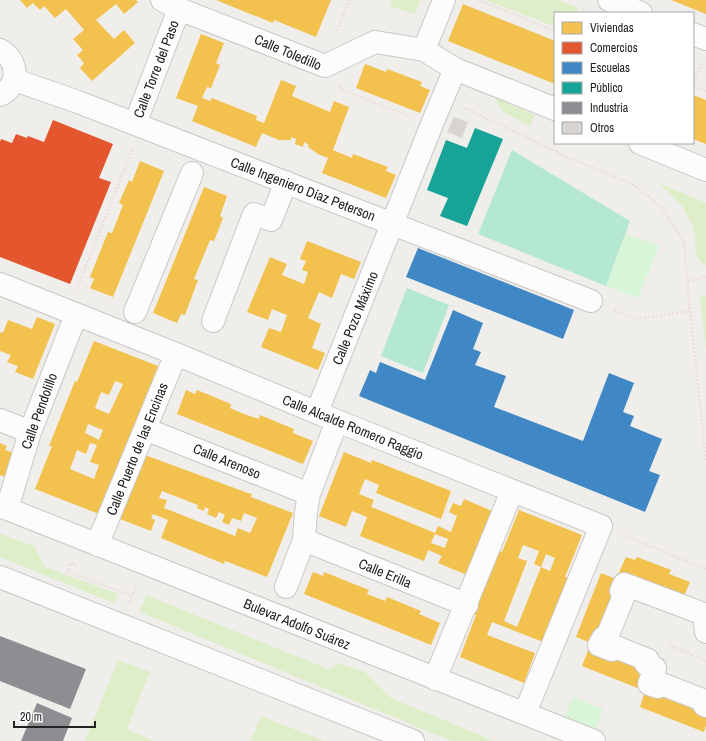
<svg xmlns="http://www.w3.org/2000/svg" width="706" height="741" font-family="'Archivo Narrow',sans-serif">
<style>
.grass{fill:#ddeec8}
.park{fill:#d8f6d7}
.pitch{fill:#b4e8d1}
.homes{fill:#f2c14e;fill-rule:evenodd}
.shops{fill:#e4572e}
.schools{fill:#3f88c5}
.public{fill:#17a398}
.industry{fill:#8d8d92}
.building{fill:#d7d4d1}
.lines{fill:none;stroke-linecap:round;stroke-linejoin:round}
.minor-casing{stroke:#c9c8c6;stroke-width:24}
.path{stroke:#eddcda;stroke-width:2.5;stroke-dasharray:2 2;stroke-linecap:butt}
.minor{stroke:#fdfcfc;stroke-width:22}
.labels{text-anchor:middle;stroke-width:4;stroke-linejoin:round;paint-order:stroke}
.street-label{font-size:14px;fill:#222;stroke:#fff}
</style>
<rect width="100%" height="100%" fill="#f0eeea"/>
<!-- grass -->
<path class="grass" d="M391 0H420L415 14 390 6Z
M486 0H559L578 8 576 13H555V27Z
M495 98 535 115 530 126 502 111Z
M659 183 706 203V265C692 256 697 252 695 238 694 231 691 222 688 216 681 203 670 193 659 183Z
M700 296H706V349Z
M0 534H1L34 546 45 567 118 594 114 603 0 557Z
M146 595 328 669 339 663 365 672 391 698 494 741H452L140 612Z
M118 660 150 672 127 729 154 741H85Z
M261 716 324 741H251Z"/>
<!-- park -->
<path class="park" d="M626 234 659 246 638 298 606 286Z
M573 697 603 709 595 730 565 717Z"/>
<!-- pitch -->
<path class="pitch" d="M512 150 630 221 606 286 478 234Z
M407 288 449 305 423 373 381 356Z"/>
<!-- homes -->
<path class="homes" d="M20 0H136L138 2 124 14 116 4 96 20 114 39 124 30 135 43 92 81 80 68 84 63 77 55 83 50 73 39 84 30 66 9 55 18 44 6 40 10 33 3 27 8Z
M216 0H331L316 37 274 20 273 23Z
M671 0H706V14Z
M463 4 555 41V84L448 41Z
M201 34 224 43 216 63 220 65 211 88 207 87 202 98 210 101 212 98 257 116 256 120 264 123 281 80 296 86 292 96 330 112 334 101 349 107 333 150 352 158 353 154 388 167 386 171 396 175 386 198 322 173 328 158 318 154 308 147 309 145 304 142 303 147 295 144 296 139 291 137V140H279L262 133 256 147 192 121 198 106 176 98Z
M365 64 386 72 387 69 422 82 420 86 430 90 420 113 356 88Z
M693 95 706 100V144L693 139Z
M140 161 164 171 113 297 90 288 94 279 90 277 108 232 112 233 116 223 123 205 119 203 129 180 132 182Z
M204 187 227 196 220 216 223 218 214 241 210 240 194 279 198 280 185 315 181 314 177 323 153 313Z
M307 241 361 262 354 279 341 274 332 298 319 292 308 318 321 324 312 348 325 353 318 370 261 347 269 328 281 332 287 315 272 309 268 320 247 312 270 257 287 264 282 275 304 284 308 272 302 270 306 261 300 259Z
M37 317 55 324 33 379 15 372 18 366 7 362 11 355 0 351V332L3 333 8 320 32 329Z
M94 341 158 366 141 408 144 409 99 514 35 489 52 446H49L75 381 77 382ZM115 381 123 384 109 414 95 408 101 392 109 395ZM88 424 103 430 99 440 85 433ZM90 443 97 445 90 462 99 465 94 479 70 469 77 450 86 454Z
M186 390 195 394 197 390 231 404 230 408 244 414 259 419 260 415 294 429 293 433 313 441 303 464 177 414Z
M0 443 7 446 5 450 14 453 5 477 0 475Z
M344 452 371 463 372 460 451 491 441 519 376 493 379 485 365 479 359 494 374 500 371 507 389 514 435 533 438 526 451 532 457 516 449 512 453 503 461 506 464 499 492 511 467 575 438 563 442 556 428 550 424 561 360 536 367 517 352 511 346 527 319 516ZM435 534 448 539 445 548 431 543Z
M145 455 248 493 252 494 251 497 293 513 267 577 225 561 224 564 161 538 168 520 153 514 151 518 155 520 151 531 120 519ZM162 491 198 505 197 508 204 511 205 507 209 509 207 514 216 518 219 512 225 515 222 522 229 525 232 518 241 521 244 513 257 518 250 533 238 528 235 536 164 508 167 500 159 498Z
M519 510 582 535 565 577 569 578 543 642 492 622 487 635 535 653 524 683 460 657 476 615H474L480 597 499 551 502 552ZM523 545 539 551 534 564 541 567 546 554 555 558 550 571 541 567 517 627 504 621 527 561 518 558Z
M626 557 635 560 637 557 671 570 669 574 690 582 680 605 624 584 606 639 646 664 706 706V726L704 732 640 707 645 691 582 666 591 643 576 637 601 573 616 579Z
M313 572 323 576 324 572 369 590 367 594 385 601 387 597 421 611 419 614 440 623 431 645 304 594Z"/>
<!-- shops -->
<path class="shops" d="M53 120 113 144 99 178 111 182 70 284 0 257V142L1 139 12 143 16 134 27 138 28 136 44 142Z"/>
<!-- schools -->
<path class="schools" d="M418 248 574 310 563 339 406 277Z
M453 310 483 323 473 349 481 352 475 365 506 376 494 407 583 441 609 373 634 383 623 412 634 416 630 426 662 439 649 471 660 475 645 512 359 396 370 370 376 373 380 362 425 380Z"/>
<!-- public -->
<path class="public" d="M475 128 503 139 467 226 440 216 448 198 427 190 446 140 467 148Z"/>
<!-- industry -->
<path class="industry" d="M0 636 86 669 70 709 0 681Z
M37 703 72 718 63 741H21Z"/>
<!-- building -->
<path class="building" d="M454 117 468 122 462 138 447 132Z"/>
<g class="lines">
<!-- minor casing -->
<g class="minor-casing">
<path id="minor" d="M162 0 179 9 325 66 375 42 424 50 455 69 555 109
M609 0 641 13
M693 34 706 39
M0 50C19 60 20 86 0 95
M424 50 444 0
M15 80 78 102 135 124 591 301
M135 124 179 9
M640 143 706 170
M0 284 176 354 337 421 601 526 525 713
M135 312 192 173
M213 321 254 214 271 220 286 182
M317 412 432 124 455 69
M0 420 30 432
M145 429 309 494
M0 506 594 741
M7 509 30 432 76 315
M304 540 467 605
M97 545 176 354
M0 577 413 741
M286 587 304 540 306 512 309 494 337 421
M706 632 704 614 624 584 621 591 625 593 606 639 603 638 599 645 612 650 613 646 648 660 646 664 655 668 649 684 658 687 659 683 705 701 704 705 706 706
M435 679 512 491"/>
</g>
<!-- path -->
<path class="path" d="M478 0 555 31
M582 13 585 6
M337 31 349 0
M693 84 701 64
M339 86 342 90 409 116
M693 86 706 91
M465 108 569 158 634 185 661 207 684 242 690 311 706 460
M688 281 706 277
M77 289 132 150
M614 310 636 319 690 311
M623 535 706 569
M77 566 71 563 68 572 132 596
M130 602 136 586
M669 645 693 655
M698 657 706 661"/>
<!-- minor -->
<use href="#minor" class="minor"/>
</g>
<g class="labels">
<!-- street labels -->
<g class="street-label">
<text transform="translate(288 52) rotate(23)" y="5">Calle Toledillo</text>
<text transform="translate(156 69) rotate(-69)" y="5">Calle Torre del Paso</text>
<text transform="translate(303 189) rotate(21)" y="5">Calle Ingeniero Díaz Peterson</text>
<text transform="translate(355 318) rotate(-68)" y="5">Calle Pozo Máximo</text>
<text transform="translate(39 411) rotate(-70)" y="5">Calle Pendolillo</text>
<text transform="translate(353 427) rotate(22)" y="5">Calle Alcalde Romero Raggio</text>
<text transform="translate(137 449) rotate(-68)" y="5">Calle Puerto de las Encinas</text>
<text transform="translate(227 461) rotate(22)" y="5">Calle Arenoso</text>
<text transform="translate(385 573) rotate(22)" y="5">Calle Erilla</text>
<text transform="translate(297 624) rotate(22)" y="5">Bulevar Adolfo Suárez</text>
</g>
</g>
<!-- legend -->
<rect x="554" y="12" width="140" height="132" fill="#ffffff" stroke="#a7a7a7"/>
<rect x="562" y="22" width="20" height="12" fill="#f2c14e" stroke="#a7a7a7"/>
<text x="590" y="32" font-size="12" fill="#222222">Viviendas</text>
<rect x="562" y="42" width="20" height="12" fill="#e4572e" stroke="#a7a7a7"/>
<text x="590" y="52" font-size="12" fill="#222222">Comercios</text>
<rect x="562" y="62" width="20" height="12" fill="#3f88c5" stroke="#a7a7a7"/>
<text x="590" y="72" font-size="12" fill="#222222">Escuelas</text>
<rect x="562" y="82" width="20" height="12" fill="#17a398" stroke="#a7a7a7"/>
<text x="590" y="92" font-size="12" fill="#222222">Público</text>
<rect x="562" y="102" width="20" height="12" fill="#8d8d92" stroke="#a7a7a7"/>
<text x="590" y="112" font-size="12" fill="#222222">Industria</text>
<rect x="562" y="122" width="20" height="12" fill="#d7d4d1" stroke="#a7a7a7"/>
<text x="590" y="132" font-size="12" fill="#222222">Otros</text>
<!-- scale -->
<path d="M14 721v6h81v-6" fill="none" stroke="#222222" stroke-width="2"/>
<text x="20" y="721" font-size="12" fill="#222222" stroke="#ffffff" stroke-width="3" paint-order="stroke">20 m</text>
</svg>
